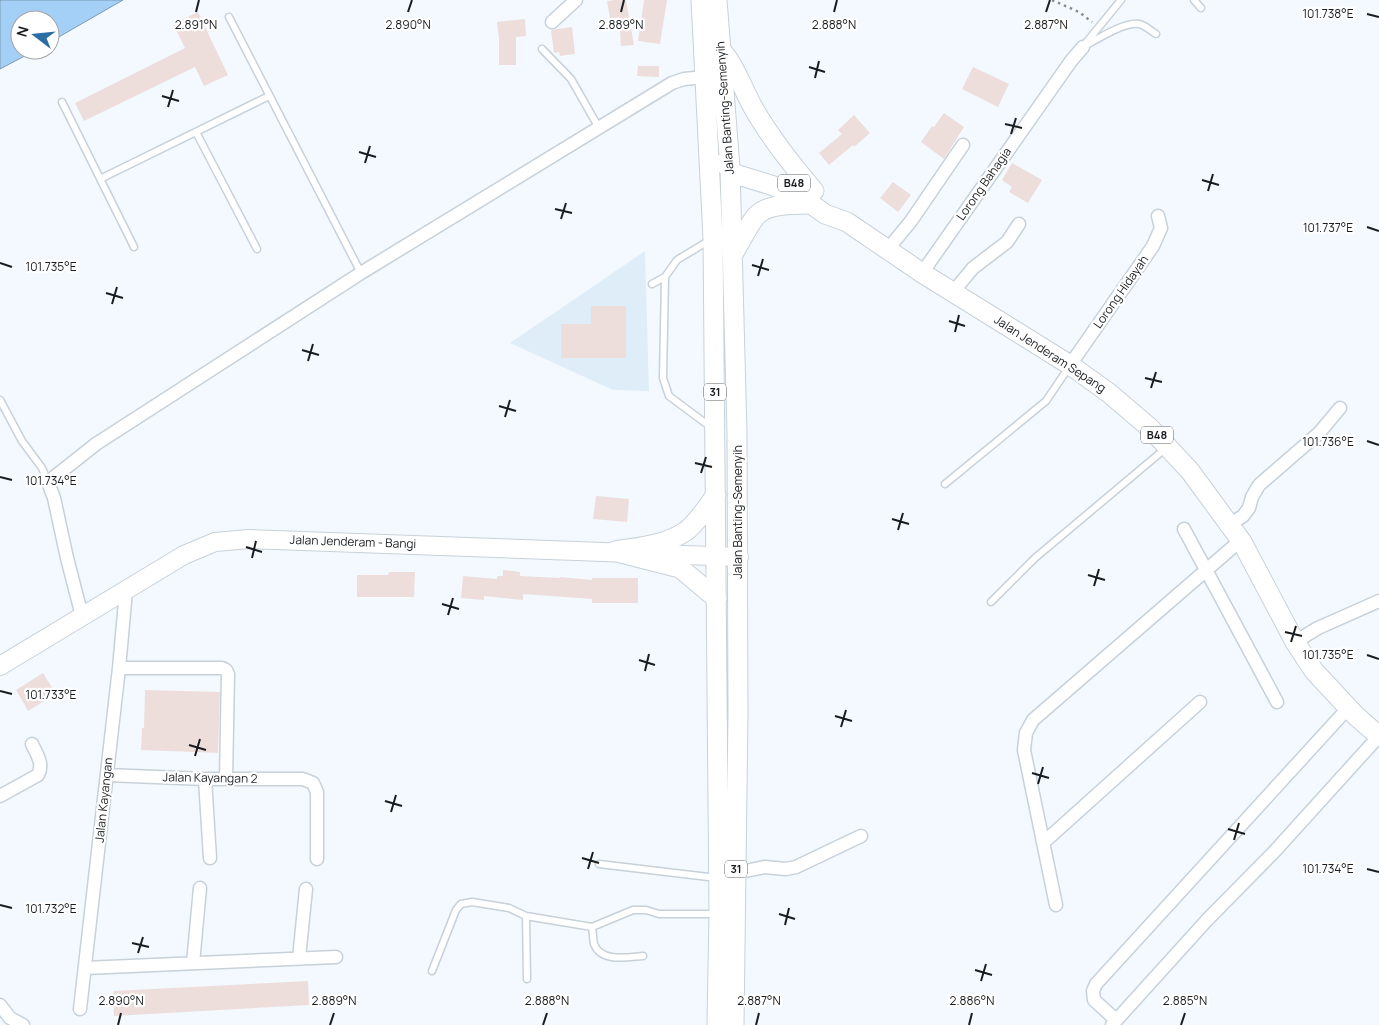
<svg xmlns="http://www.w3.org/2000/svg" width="1379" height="1025" font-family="Manrope,sans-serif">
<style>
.built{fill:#dfedf8}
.water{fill:#a4d0f7;stroke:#7b9ab6}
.building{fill:#eddedc}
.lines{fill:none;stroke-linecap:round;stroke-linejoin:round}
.service-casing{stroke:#c7d1da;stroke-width:9}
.minor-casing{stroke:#c7d1da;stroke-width:15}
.secondary-casing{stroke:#c7d1da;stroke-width:20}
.primary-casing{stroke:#c7d1da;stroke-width:21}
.path{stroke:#898d92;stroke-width:2.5;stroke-dasharray:2.5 4;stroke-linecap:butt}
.service{stroke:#fff;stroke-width:6}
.minor{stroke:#fff;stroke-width:12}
.secondary{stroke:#fff;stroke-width:18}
.primary{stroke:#fff;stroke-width:19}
.ticks{fill:none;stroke:#1a1d20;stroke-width:2}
.labels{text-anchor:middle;stroke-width:4.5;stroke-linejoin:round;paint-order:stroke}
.shield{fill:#fff;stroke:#5f6163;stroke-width:1}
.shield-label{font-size:11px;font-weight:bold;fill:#1a1d20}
.street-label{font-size:12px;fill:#1a1d20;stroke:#fff}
.ticks-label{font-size:12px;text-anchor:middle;fill:#1a1d20;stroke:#fff;stroke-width:4.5;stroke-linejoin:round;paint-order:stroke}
</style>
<rect width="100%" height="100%" fill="#f3f9ff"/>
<!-- built -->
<path class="built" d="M645 251 649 391 613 390 510 343Z"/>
<!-- water -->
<path class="water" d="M1 0H123L50 42V20H20V50H36L0 69V1Z"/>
<!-- building -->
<path class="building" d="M614 0H626L634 45 621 46 619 17 610 19 607 1Z
M644 0H667L660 44 638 41Z
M198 12 228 75 204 86 195 67 84 121 75 103 185 48 173 24Z
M525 19 526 36 516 37V65H499V39L497 22Z
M572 27 575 54 560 56 559 52 554 53 551 30Z
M638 66H659V77L637 76Z
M973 67 1009 84 998 107 962 89Z
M944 113 964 127 944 159 921 142 932 126 934 127Z
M854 115 870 133 854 147 853 145 829 165 819 153 842 134 838 130Z
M1012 163 1042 180 1028 203 1009 192 1012 187 1002 180Z
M893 182 911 195 898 212 880 198Z
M591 306H626V358H561V324H591Z
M596 496 629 499 627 522 593 519Z
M503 570 520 572V576L560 578V577L592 580V578H638V603H592V599L523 594V600L484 596V600L461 598 463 576 497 579V576H503Z
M389 572H415L414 597H357V575H388Z
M43 673 56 694 28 711 16 690Z
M145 690 220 692 218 753 141 750 142 728H144Z
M308 981 309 1005 114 1016 113 991Z"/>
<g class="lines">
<!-- service casing -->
<g class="service-casing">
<path id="service" d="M1194 0 1201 8
M229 17 361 273
M1085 44 1121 0
M1083 47C1096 40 1123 22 1139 24 1145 25 1151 31 1156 34
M542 49 571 79 599 128
M62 102 134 247
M196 132 257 249
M100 179 269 96
M665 277 663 378 669 396 712 428
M652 284 665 277 677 260 710 240
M0 400 22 441 42 468 48 482
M945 484 1046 401 1069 367
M991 602 1035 558 1166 448
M599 864 717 878
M526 916 527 979
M592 927C593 933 593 939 594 944 601 963 628 957 643 956
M432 971 456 910 461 904 472 902 509 908 526 916 592 927 633 910H646L659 914H718"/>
</g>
<!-- minor casing -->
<g class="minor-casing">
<path id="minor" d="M552 22 576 0
M888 249 911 221 963 145
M922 273 1071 61 1083 47
M953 292 973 268 1007 242 1019 224
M1070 365 1153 246 1161 228 1158 216
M1230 524 1243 516 1249 508 1252 497 1259 485 1319 433 1340 408
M1184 529 1277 702
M82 616 67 558 54 498 48 482 96 444 361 273 672 83 684 79 705 77
M1295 642 1318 628 1379 601
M119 668H222L226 670 228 674 226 779
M107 775 205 779H303L313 783 317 792V859
M205 779 210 858
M0 796 38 775C44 764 37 755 32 744
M1043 843 1200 702
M736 873 764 867 786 869 796 867 861 836
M1056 905 1024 750 1026 733 1033 720 1241 540
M299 958 306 889
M193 963 200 888
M85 968 336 957
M0 1005 10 1018 23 1025
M80 1009 119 668 126 591
M1116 1020 1094 1000 1093 991 1096 984 1349 707
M1112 1025 1207 920 1274 852 1379 736"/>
</g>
<!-- secondary casing -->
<g class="secondary-casing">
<path id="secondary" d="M0 666 184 555 215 542 249 539 739 557"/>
</g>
<!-- primary casing -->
<g class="primary-casing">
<path id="primary" d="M701 0 713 239 719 914 717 1025
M717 0 730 168 737 433 738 713 734 1025
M723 52C737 69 743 90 754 109 771 139 792 165 814 191
M724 163 735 174 774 186 811 204 825 214 847 222 922 273 1070 365 1109 393 1150 428 1190 471 1242 542 1295 642 1314 671 1356 716 1379 736
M733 254C740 243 746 230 753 220 764 203 789 205 807 204
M615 551C639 547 666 545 686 531 698 522 707 507 716 495
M621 553 680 568 717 599"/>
</g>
<!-- path -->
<path class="path" d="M1052 0 1079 12 1092 22"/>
<!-- service -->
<use href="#service" class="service"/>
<!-- minor -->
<use href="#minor" class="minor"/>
<!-- secondary -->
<use href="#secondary" class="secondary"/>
<!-- primary -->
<use href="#primary" class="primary"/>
</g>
<!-- ticks -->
<path class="ticks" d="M196 12 199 0M408 12 412 0M621 12 624 0M834 12 837 0M1046 12 1050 0M1367 14 1379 17M809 67 825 72M815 78 819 61M162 96 179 101M168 107 173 90M1005 124 1022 128M1011 134 1016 118M359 152 376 157M365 163 370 146M1202 180 1219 185M1208 191 1213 174M555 209 572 213M561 219 566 203M1367 227 1379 231M0 263 12 267M752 265 769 270M758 276 763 259M106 293 123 298M112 304 117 287M949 321 965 326M955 332 959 315M302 350 319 355M308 361 313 344M1145 378 1162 382M1151 388 1156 372M499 406 516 411M505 417 510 400M1367 441 1379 445M695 463 712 467M701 473 706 457M0 477 12 480M892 519 909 524M898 530 903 513M246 547 262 552M252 558 256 541M1088 575 1105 580M1094 586 1099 569M442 604 459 609M448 615 453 598M1285 632 1302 636M1291 642 1296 626M1367 655 1379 659M639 660 655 665M645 671 649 654M0 691 12 694M835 716 852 721M841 727 846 710M189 745 206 750M195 756 200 739M1032 773 1049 778M1038 784 1043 767M385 801 402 806M391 812 396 795M1228 829 1245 834M1234 840 1239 823M582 858 599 863M588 869 593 852M1367 869 1379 872M0 905 12 908M779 914 795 919M785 925 789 908M132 943 149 947M138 953 143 937M975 970 992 975M981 981 986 964M118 1025 121 1013M330 1025 334 1013M543 1025 547 1013M756 1025 759 1013M969 1025 972 1013M1181 1025 1185 1013"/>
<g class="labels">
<!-- shield labels -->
<g class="shield">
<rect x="778" y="174.5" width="32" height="17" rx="4"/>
<rect x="704" y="383.5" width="22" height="17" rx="4"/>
<rect x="1141" y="426.5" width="32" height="17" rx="4"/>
<rect x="725" y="860.5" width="22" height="17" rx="4"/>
</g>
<g class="shield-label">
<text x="794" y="187">B48</text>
<text x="715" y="396">31</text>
<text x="1157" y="439">B48</text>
<text x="736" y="873">31</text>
</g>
<!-- street labels -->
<g class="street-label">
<text transform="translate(725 108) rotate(-94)" y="4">Jalan Banting-Semenyih</text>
<text transform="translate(984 184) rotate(-55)" y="4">Lorong Bahagia</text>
<text transform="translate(1121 292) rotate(-55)" y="4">Lorong Hidayah</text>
<text transform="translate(1050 354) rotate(33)" y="4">Jalan Jenderam Sepang</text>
<text transform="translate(738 512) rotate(-90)" y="4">Jalan Banting-Semenyih</text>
<text transform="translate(353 542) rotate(2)" y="4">Jalan Jenderam - Bangi</text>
<text transform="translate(210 778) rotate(1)" y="4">Jalan Kayangan 2</text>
<text transform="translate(104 800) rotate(-84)" y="4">Jalan Kayangan</text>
</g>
</g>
<g class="ticks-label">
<text x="1328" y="18">101.738°E</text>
<text x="196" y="29">2.891°N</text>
<text x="408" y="29">2.890°N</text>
<text x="621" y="29">2.889°N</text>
<text x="834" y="29">2.888°N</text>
<text x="1046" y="29">2.887°N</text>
<text x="1328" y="232">101.737°E</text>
<text x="51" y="271">101.735°E</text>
<text x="1328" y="446">101.736°E</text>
<text x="51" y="485">101.734°E</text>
<text x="1328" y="659">101.735°E</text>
<text x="51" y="699">101.733°E</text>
<text x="1328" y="873">101.734°E</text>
<text x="51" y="913">101.732°E</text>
<text x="121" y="1005">2.890°N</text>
<text x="334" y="1005">2.889°N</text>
<text x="547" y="1005">2.888°N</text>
<text x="759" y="1005">2.887°N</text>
<text x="972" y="1005">2.886°N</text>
<text x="1185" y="1005">2.885°N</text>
</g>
<!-- north arrow -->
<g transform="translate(35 35) rotate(286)"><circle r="24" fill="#ffffff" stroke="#a3a5a6"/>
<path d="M0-4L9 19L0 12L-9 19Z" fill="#2b6ea4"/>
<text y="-8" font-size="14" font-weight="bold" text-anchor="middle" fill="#1a1d20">N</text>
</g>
</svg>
